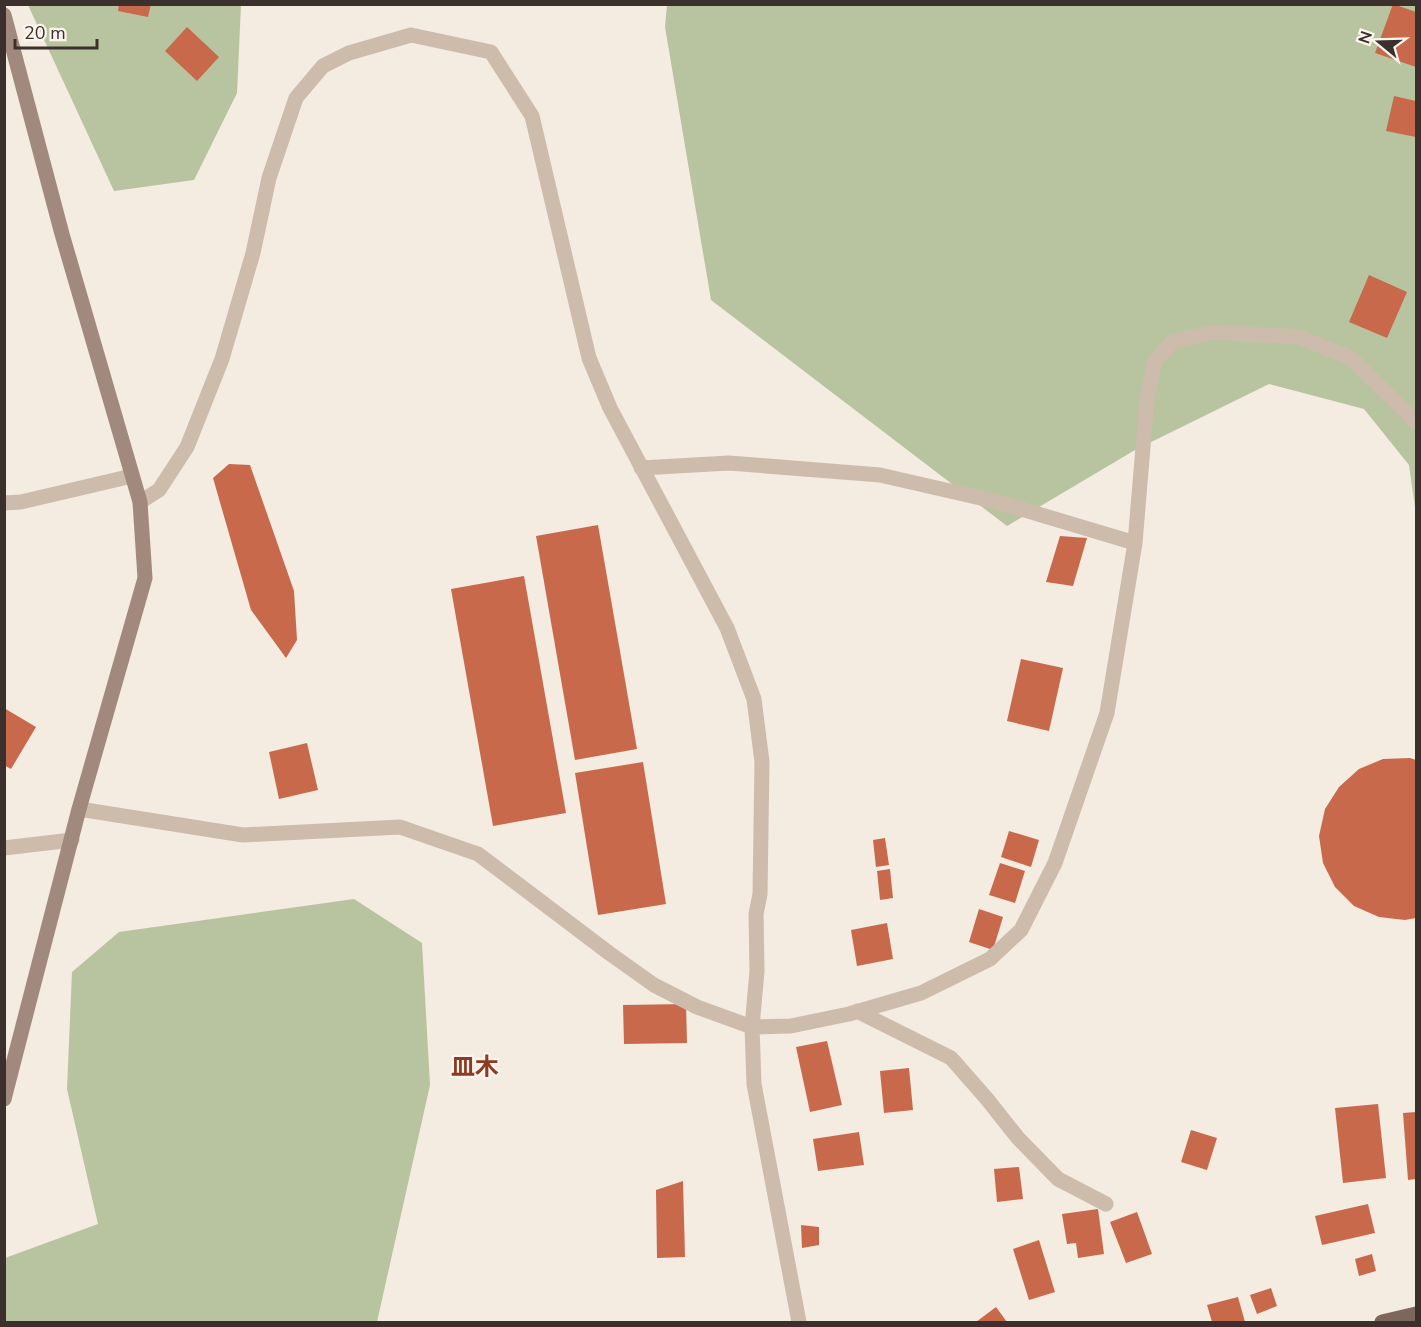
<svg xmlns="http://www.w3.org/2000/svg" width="1421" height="1327" font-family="'Nunito Sans','Noto Sans JP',sans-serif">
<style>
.green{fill:#b8c4a0}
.building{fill:#c8694b}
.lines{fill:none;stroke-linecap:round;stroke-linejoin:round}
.street{stroke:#cdbbac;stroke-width:15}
.secondary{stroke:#a18a7d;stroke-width:15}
.primary{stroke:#7d675c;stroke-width:15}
.labels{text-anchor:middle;stroke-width:4.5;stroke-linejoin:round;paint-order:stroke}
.quarter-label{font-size:24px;font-weight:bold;fill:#8c3b22;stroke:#fbf5ee}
</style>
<rect width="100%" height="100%" fill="#f4ebe1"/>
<!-- green -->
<path class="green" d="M28 5H241L237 93 194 180 114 191Z
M667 5H1416V507H1415L1409 465 1364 409 1269 384 1135 450 1007 526 711 300 665 27Z
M354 899 422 943 430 1085 377 1322H5V1258L98 1224 67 1089 72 972 119 932Z"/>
<!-- building -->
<path class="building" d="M119 4H151L148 17 118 11Z
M1393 4 1416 12V67L1375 53Z
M187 27 219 57 197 81 165 51Z
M1394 96 1416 101V137L1386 131Z
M1369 275 1407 292 1387 338 1349 322Z
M229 464 250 465 294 591 297 640 286 658 251 610 213 478Z
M598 525 637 749 575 760 536 536Z
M1060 536 1087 538 1073 586 1046 582Z
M524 576 566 813 493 826 451 589Z
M1021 659 1063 668 1049 731 1007 721Z
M4 708 36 727 11 769 4 765Z
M307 743 318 790 279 799 269 752Z
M1410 758 1416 760V918L1405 920 1379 917 1354 906 1335 887 1323 863 1319 836 1325 809 1339 787 1359 769 1383 759Z
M643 762 666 904 598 915 575 773Z
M1009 831 1039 840 1031 867 1001 857Z
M885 838 889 865 876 867 873 840Z
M1000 863 1025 871 1015 903 989 895Z
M890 869 893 898 880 900 877 871Z
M979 909 1003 917 993 950 969 942Z
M887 923 893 959 857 966 851 930Z
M686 1004 687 1043 624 1044 623 1005Z
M827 1041 842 1105 810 1112 796 1047Z
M909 1068 913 1110 884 1113 880 1071Z
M1378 1104 1386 1178 1343 1183 1335 1108Z
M1416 1112V1179L1408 1180 1403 1113Z
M1191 1130 1217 1138 1207 1170 1181 1162Z
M859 1132 864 1165 818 1171 813 1139Z
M1019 1167 1023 1199 997 1202 994 1169Z
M683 1181 685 1257 657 1258 656 1190Z
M1368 1204 1375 1233 1322 1245 1315 1216Z
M1098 1209 1104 1254 1078 1258 1076 1243 1067 1244 1062 1214Z
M1137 1212 1152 1254 1126 1263 1110 1222Z
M801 1225 819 1227V1245L802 1248Z
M1039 1240 1055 1292 1029 1300 1013 1249Z
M1372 1254 1376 1271 1359 1276 1355 1259Z
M1271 1288 1277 1306 1257 1314 1250 1295Z
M1238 1297 1245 1322H1212L1207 1305Z
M996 1307 1007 1322H976Z"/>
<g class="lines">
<!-- street -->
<path class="street" d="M641 468 729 463 880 475 998 502 1135 543
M140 502 159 490 187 447 222 359 253 253 269 178 296 98 323 66 349 53 411 35 491 52 532 116 589 358 610 408 727 628 754 699 762 762 760 894 756 914 757 971 752 1027 754 1084 799 1322
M4 503 21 502 132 476
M79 809 243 835 400 827 478 854 609 953 654 985 697 1007 752 1027 791 1026 849 1014 921 993 990 959 1021 930 1055 863 1107 713 1135 543 1147 399 1155 361 1172 342 1214 332 1299 337 1351 358 1416 422
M4 848 72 840
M857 1011 951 1058 987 1099 1018 1138 1058 1179 1106 1204"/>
<!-- secondary -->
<path class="secondary" d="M4 15 62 234 140 502 145 578 79 809 4 1099"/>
<!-- primary -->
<path class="primary" d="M1382 1322 1416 1314"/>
</g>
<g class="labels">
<!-- quarter labels -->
<g class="quarter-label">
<text x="475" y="1075">皿木</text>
</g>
</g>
<!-- border -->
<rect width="1421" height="1327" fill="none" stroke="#3b302b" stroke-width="12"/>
<!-- north arrow -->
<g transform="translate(1379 42) rotate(289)" stroke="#fbf5ee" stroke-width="4.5" paint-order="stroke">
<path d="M0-4.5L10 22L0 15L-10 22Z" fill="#3b302b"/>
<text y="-9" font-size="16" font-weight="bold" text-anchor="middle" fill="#3b302b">N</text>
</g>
<!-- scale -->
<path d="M15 39v9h82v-9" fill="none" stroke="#3b302b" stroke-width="3"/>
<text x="24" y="39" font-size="18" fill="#3b302b" stroke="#fbf5ee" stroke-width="4.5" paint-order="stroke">20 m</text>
</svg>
